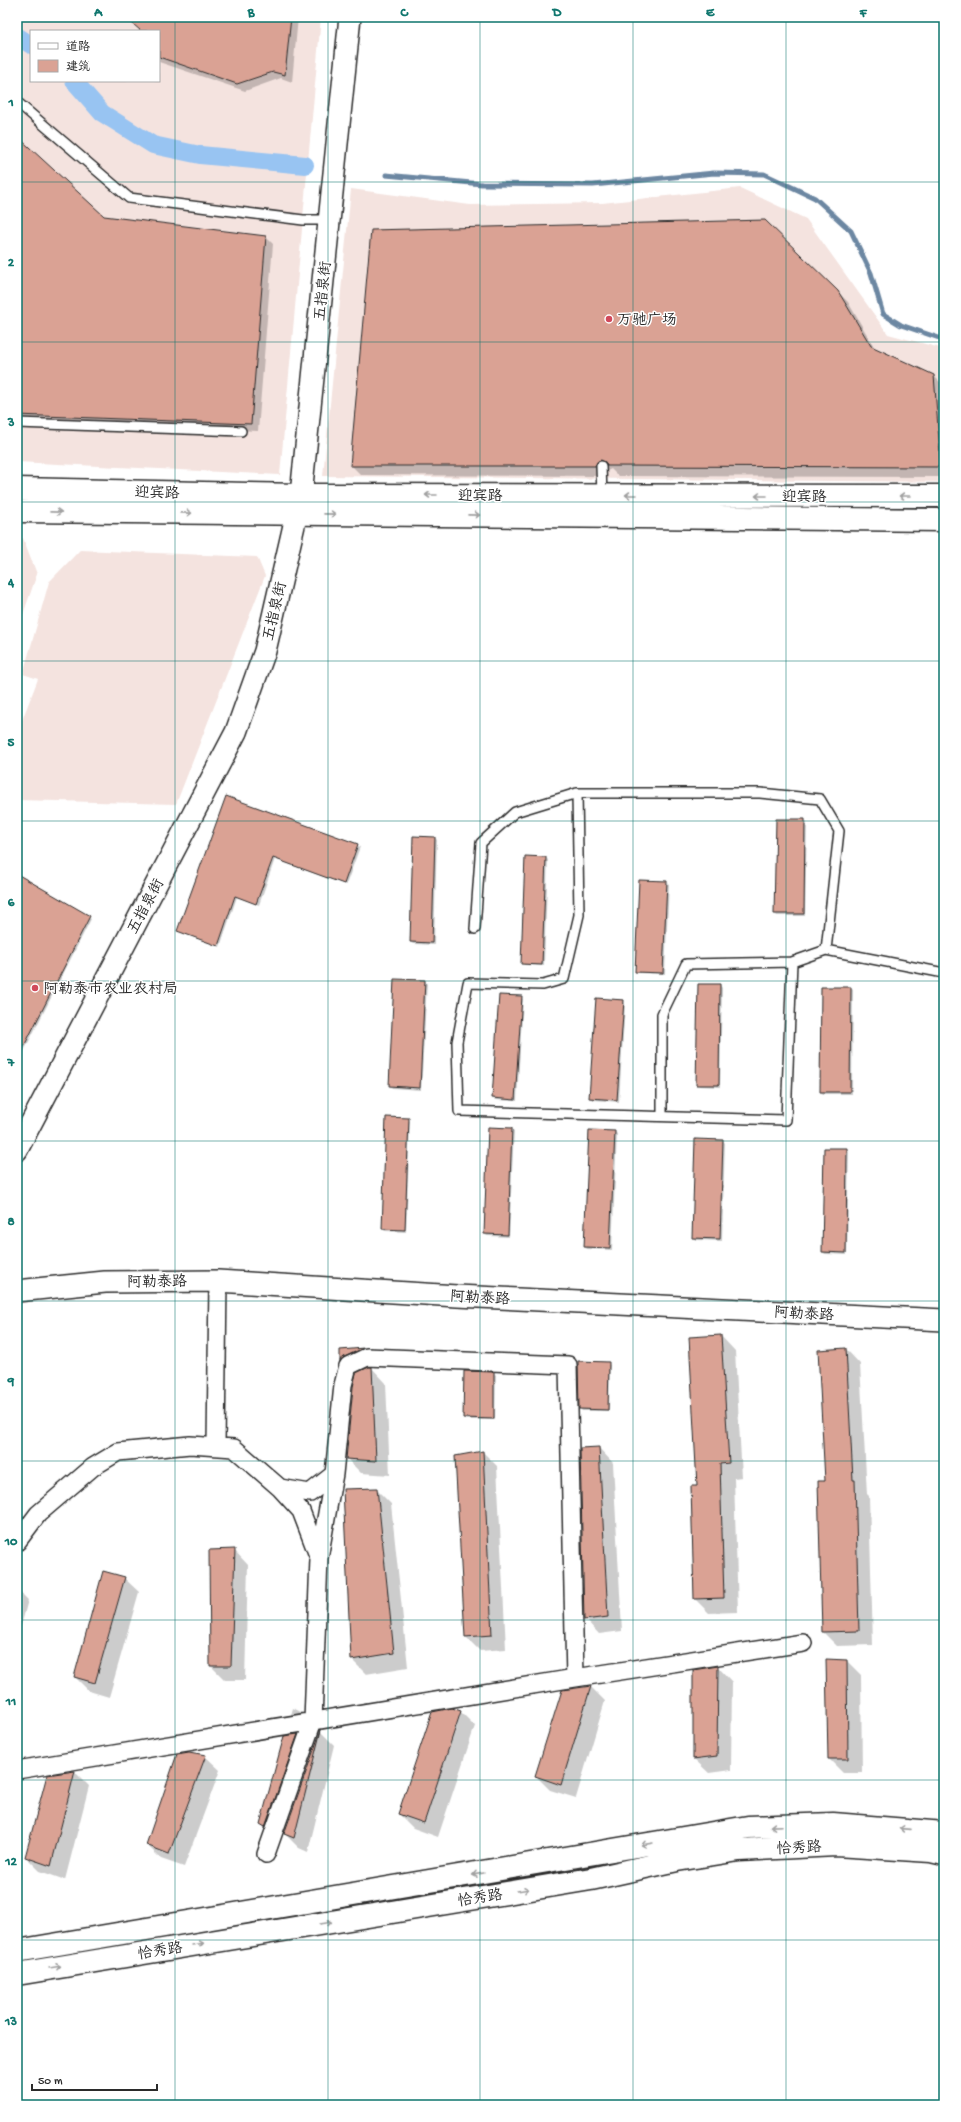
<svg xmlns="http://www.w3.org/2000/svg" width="961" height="2122" font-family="'Gochi Hand','LXGW WenKai TC',sans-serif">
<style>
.built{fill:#f4e3df;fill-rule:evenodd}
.shadow{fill:#0003}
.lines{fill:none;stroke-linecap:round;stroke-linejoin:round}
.stream{stroke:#6c87a2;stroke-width:5}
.canal{stroke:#98c4f2;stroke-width:18}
.building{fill:#daa294;stroke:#2b2b2b}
.service-casing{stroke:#2b2b2b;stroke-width:12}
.minor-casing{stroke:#2b2b2b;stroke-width:20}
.tertiary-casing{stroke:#2b2b2b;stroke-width:24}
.secondary-casing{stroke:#2b2b2b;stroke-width:25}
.service{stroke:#fff;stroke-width:9}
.minor{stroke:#fff;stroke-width:17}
.tertiary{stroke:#fff;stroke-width:21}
.secondary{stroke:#fff;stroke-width:22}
.oneway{stroke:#a0a0a0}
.grid{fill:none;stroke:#0f766e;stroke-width:1;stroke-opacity:0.55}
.poi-dot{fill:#d1495b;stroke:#fff;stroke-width:1.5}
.labels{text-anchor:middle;stroke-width:3;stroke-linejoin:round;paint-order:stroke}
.street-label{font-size:15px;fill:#2b2b2b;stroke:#fff}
.poi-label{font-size:15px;fill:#2b2b2b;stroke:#fff;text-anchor:start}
.neatline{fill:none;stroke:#0f766e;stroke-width:1.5}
.grid-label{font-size:13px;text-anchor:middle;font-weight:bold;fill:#0f766e}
</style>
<rect width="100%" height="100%" fill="#fff"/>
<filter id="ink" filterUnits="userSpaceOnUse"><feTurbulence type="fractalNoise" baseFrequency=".025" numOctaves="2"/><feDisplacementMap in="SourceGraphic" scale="8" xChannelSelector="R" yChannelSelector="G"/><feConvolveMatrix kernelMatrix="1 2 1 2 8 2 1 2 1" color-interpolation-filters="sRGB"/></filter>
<g filter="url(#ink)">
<!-- built -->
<path class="built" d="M17 17H321L280 475 17 462ZM31 31H159V81H31Z
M740 188 806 219 888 334 944 349V482L323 476 351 189 470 205 602 203Z
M23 538 37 574 17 632V539Z
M80 550 257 557 265 576 176 804 17 800V733L38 679 23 674 49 582Z"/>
<!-- shadow -->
<path class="shadow" d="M126 17H298L292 82 281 78 245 91 159 62V31H142Z
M17 137 103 217 266 237 273 244 258 431 17 421Z
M838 292 848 302 876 350 933 375 943 385 944 477 618 476 611 469 607 471 605 476 361 475 351 465Z
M227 797 360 847 346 885 275 859 259 905 237 897 220 947 178 931Z
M805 820 807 822 805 916H777L775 914Z
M435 838 437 840 434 945 413 944 411 942Z
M546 858 548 860 544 966 524 965 522 963Z
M17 875 91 919 17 1065Z
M666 882 669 884 665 974 639 973 636 971Z
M395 980 425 981 427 984 421 1090 392 1088 390 1086Z
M720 985 722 988 720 1087 699 1086 697 1084Z
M851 988 853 990 852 1094H823L821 1092Z
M521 997 523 999 517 1101 495 1100 493 1098Z
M623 1001 625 1003 619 1102 593 1100 590 1098Z
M408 1119 410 1121 406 1232 385 1231 383 1229Z
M512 1129 514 1131 509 1237 487 1236 485 1234Z
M590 1131 615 1132 617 1134 612 1250 587 1249 585 1247Z
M723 1141 725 1143 722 1241 696 1240 693 1238Z
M825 1149H847L849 1151 847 1255 825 1254 823 1252Z
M721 1336 735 1351 742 1477 734 1478 738 1612 709 1613 695 1599 698 1487Z
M364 1349 377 1362 355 1374 341 1360V1350Z
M846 1349 860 1364 867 1494 869 1496 873 1645 837 1646 823 1632 826 1482Z
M608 1363 610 1365 609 1411H582L580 1408Z
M372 1368 386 1383 390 1475 361 1473 347 1459Z
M494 1373 496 1375 495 1420H466L464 1418Z
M599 1448 613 1463 622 1631 599 1634 585 1619Z
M483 1452 497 1466 506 1649 480 1651 466 1637 456 1457Z
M376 1489 391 1504 408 1667 366 1674 352 1660Z
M234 1550 248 1565 245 1680H225L211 1666Z
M124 1578 139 1592 109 1697 89 1691 75 1677Z
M17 1589 28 1600 17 1641Z
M847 1661 861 1675 862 1773H843L829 1759Z
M718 1667 732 1682 731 1770 709 1773 694 1759V1671Z
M591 1687 605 1701 576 1798 550 1790 536 1776Z
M293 1708 303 1713 317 1727 305 1729 291 1715Z
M461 1712 475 1726 438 1837 413 1828 399 1814Z
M321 1732 334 1745 308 1852 299 1848 285 1834Z
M298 1735 312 1749 275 1839 261 1824Z
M205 1756 220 1770 184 1867 161 1859 147 1845Z
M75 1772 89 1786 65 1880 40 1871 26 1857 48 1776Z"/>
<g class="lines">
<!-- stream -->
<path class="stream" d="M386 175 482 184 593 185 714 173 764 174 815 198 851 231 871 273 883 314 901 325 942 339"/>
<!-- canal -->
<path class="canal" d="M17 36 31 45
M74 81 102 113 153 145 200 155 305 165"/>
</g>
<!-- building -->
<path class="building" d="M125 17H291L285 75 273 72 237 84 159 57V31H141Z
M17 136 104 216 266 236 251 424 17 415Z
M765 220 838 291 871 346 934 375 941 467 607 466 606 463 601 460 598 461 595 466H350L371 230Z
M226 796 358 844 344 884 273 858 256 904 235 896 218 946 177 931Z
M776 819H805L804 914H774Z
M413 836 435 837 432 943 410 942Z
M525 856 546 857 542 965 521 964Z
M17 874 90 916 17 1060Z
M639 880 667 881 663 973 635 972Z
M394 979 425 980 420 1088 389 1086Z
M698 984H720L719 1085H696Z
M821 987H851L850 1092H820Z
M499 995 522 996 515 1100 492 1098Z
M596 998 624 1000 617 1100 589 1098Z
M386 1117 409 1118 405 1230 382 1229Z
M488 1127 512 1128 508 1235 484 1234Z
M589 1130 615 1131 610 1248 584 1247Z
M695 1139 723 1140 720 1239 692 1238Z
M824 1148H847L846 1253 822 1252Z
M721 1335 729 1463 720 1464 724 1598 694 1599 691 1486H697L689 1337Z
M364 1348 344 1357 340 1361V1350Z
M846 1348 853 1480H855L859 1631 822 1632 818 1481H825L818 1350Z
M578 1361 609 1362 608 1410 579 1409Z
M369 1367H372L376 1461 346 1459 353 1387 356 1373Z
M464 1371 494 1372V1419L463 1418Z
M599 1447 608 1617 584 1620 580 1448Z
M483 1451 492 1635 465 1637 455 1456Z
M377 1488 394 1653 351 1660 343 1489Z
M235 1549 231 1666H210L209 1550Z
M103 1571 125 1577 95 1683 74 1677Z
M826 1659 847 1660 848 1759H828Z
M718 1666 717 1756 693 1759V1670Z
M591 1686 561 1785 535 1776 562 1690Z
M452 1708 461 1711 424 1823 398 1814 432 1712Z
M321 1730 294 1838 284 1834Z
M298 1734 265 1827 260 1824 284 1736Z
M189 1752 206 1755 169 1854 146 1845 177 1754Z
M75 1771 51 1866 25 1857 47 1775Z"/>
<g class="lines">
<!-- service casing -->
<g class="service-casing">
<path id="service" d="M17 102 129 198 303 220H329
M17 423 241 431
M601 466 602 495
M577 793 579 915 564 979 543 985 468 983 457 1042 459 1111 786 1120 792 962 826 950 944 973
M475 929 481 843 515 812 577 793H760L820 799 839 831 826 950
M662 1116V1014L686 964 792 962"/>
</g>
<!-- minor casing -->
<g class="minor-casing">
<path id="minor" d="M216 1446 218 1281
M280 1488 310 1493 334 1474
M17 1542 38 1514 93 1467 118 1452 190 1445 234 1448 280 1488 301 1511 319 1558 313 1721 266 1854
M319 1558 334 1474 343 1385 348 1366 367 1357 568 1365 575 1678
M17 1770 575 1678 803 1643"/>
</g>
<!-- tertiary casing -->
<g class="tertiary-casing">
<path id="tertiary" d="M17 1150 236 732 265 651 301 495 350 17
M17 1291 105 1282 218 1281 457 1296 944 1320"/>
</g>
<!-- secondary casing -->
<g class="secondary-casing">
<path id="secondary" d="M17 489 301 495 944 496
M17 511 944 520
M17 1951 748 1827 833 1824 944 1833
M17 1974 591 1879 677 1860 739 1850 836 1845 931 1851 944 1854"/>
</g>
<!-- service -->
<use href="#service" class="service"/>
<!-- minor -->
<use href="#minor" class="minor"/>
<!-- tertiary -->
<use href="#tertiary" class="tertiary"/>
<!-- secondary -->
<use href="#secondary" class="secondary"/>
</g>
<!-- one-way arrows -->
<defs><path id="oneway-shaft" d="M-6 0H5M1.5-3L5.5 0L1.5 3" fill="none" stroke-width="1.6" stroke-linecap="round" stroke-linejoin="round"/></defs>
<g class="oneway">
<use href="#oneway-shaft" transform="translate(431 495) rotate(-180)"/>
<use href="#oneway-shaft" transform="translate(631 495) rotate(-180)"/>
<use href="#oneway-shaft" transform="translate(761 496) rotate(-180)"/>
<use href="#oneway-shaft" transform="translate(905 496) rotate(-180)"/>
<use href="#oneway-shaft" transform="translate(56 512) rotate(1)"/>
<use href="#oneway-shaft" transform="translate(186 513) rotate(1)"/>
<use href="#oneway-shaft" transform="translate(330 514) rotate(1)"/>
<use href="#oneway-shaft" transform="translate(474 515) rotate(1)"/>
<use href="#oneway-shaft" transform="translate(776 1826) rotate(178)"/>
<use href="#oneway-shaft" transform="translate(905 1829) rotate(-176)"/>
<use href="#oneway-shaft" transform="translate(647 1844) rotate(170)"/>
<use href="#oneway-shaft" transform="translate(478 1874) rotate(170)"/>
<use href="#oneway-shaft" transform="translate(523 1890) rotate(-9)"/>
<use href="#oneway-shaft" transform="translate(326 1923) rotate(-9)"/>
<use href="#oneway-shaft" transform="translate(198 1944) rotate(-9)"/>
<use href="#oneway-shaft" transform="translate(55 1967) rotate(-9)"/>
</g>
</g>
<!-- grid -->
<path class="grid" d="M175 17V2105M328 17V2105M480 17V2105M633 17V2105M786 17V2105M17 182H944M17 342H944M17 502H944M17 661H944M17 821H944M17 981H944M17 1141H944M17 1301H944M17 1461H944M17 1620H944M17 1780H944M17 1940H944"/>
<!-- markers -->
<g class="poi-dot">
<circle cx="609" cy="319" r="4"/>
<circle cx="35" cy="988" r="4"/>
</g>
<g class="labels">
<!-- street labels -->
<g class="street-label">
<text transform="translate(322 291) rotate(-84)" y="5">五指泉街</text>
<text transform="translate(157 492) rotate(1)" y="5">迎宾路</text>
<text x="480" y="500">迎宾路</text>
<text x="804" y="501">迎宾路</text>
<text transform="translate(274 611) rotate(-77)" y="5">五指泉街</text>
<text transform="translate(145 906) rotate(-62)" y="5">五指泉街</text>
<text transform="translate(157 1281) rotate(-1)" y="5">阿勒泰路</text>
<text transform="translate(480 1297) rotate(3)" y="5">阿勒泰路</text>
<text transform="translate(804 1313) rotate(3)" y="5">阿勒泰路</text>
<text transform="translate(799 1847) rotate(-3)" y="5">恰秀路</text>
<text transform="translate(480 1897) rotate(-9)" y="5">恰秀路</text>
<text transform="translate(160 1950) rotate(-9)" y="5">恰秀路</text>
</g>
<!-- poi labels -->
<g class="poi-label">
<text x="617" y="324">万驰广场</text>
<text x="43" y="993">阿勒泰市农业农村局</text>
</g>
</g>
<!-- margin -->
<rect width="961" height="2122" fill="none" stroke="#fff" stroke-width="44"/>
<!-- legend -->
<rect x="30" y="30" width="130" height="52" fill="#ffffff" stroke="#aaaaaa"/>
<rect x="38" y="43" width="20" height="6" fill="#ffffff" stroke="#aaaaaa"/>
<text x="66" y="50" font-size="12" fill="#2b2b2b">道路</text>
<rect x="38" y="60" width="20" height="12" fill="#daa294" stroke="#aaaaaa"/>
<text x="66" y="70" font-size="12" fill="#2b2b2b">建筑</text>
<!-- scale -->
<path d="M32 2084v6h125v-6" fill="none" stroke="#2b2b2b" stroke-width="2"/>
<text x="38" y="2084" font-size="12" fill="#2b2b2b" stroke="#ffffff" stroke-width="3" paint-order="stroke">50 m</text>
<rect x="22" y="22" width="917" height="2078" class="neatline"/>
<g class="grid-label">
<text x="98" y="16">A</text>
<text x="251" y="16">B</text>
<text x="404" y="16">C</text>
<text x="557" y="16">D</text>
<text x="710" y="16">E</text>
<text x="863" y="16">F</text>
<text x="11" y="106">1</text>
<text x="11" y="266">2</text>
<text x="11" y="426">3</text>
<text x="11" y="586">4</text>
<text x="11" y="746">5</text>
<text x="11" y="906">6</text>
<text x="11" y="1066">7</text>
<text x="11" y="1225">8</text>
<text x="11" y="1385">9</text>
<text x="11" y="1545">10</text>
<text x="11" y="1705">11</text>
<text x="11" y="1865">12</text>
<text x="11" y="2025">13</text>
</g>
</svg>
